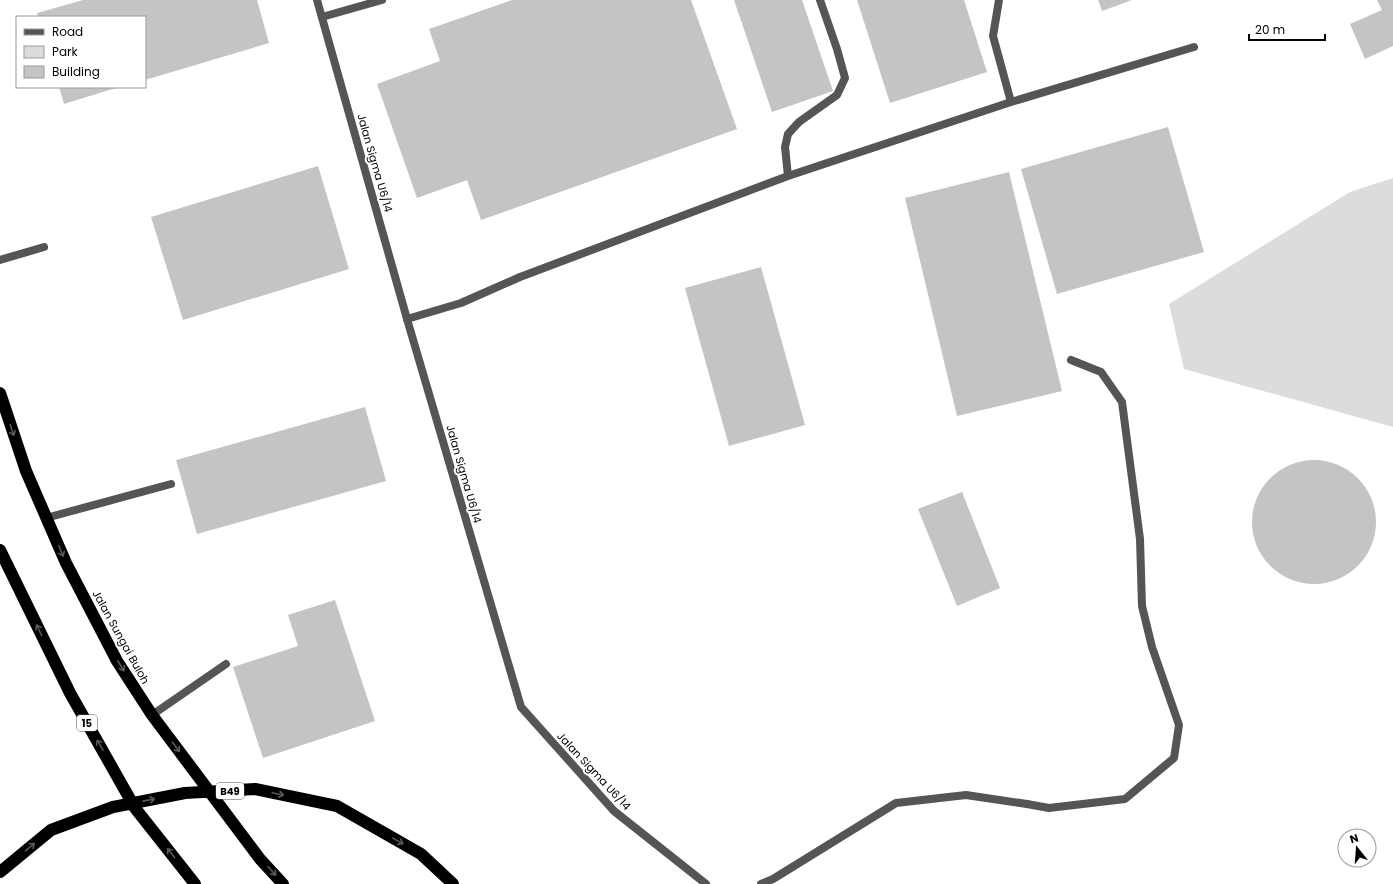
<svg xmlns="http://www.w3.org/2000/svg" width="1393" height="884" font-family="Poppins,sans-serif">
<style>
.green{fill:#dcdcdc}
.building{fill:#c4c4c4}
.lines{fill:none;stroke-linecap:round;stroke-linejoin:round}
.lane{stroke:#555;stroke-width:8}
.street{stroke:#555;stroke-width:8}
.highway{stroke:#000;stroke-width:12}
.oneway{stroke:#595959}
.labels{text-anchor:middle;stroke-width:4;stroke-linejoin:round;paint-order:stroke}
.shield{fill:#fff;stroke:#4c4c4c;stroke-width:1}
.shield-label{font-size:10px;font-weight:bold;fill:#000}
.street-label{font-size:11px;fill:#000;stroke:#fff}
</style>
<rect width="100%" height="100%" fill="#fff"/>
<!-- green -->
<path class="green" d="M1393 178V427L1184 369 1169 304 1350 192Z"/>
<!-- building -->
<path class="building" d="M83 0H257L269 43 145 80V17H38L37 13Z
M512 0H691L737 129 481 220 467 180 417 198 377 84 440 61 429 29Z
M734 0H802L833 91 772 112Z
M857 0H964L987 72 890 103Z
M1098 0H1132L1102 11Z
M1377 0H1393V46L1365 59 1350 24 1382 10Z
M59 87H119L64 104Z
M1168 127 1204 252 1057 294 1021 169Z
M318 166 349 269 183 320 151 217Z
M1009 172 1062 391 957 416 905 198Z
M761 267 805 425 729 446 685 288Z
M365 407 386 481 197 534 176 460Z
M1252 522a62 62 0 1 1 124 0a62 62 0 1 1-124 0Z
M962 492 1000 588 957 606 918 509Z
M335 600 375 721 263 758 233 667 298 646 288 615Z"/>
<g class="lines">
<!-- lane -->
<path class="lane" d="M999 0 993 36 1011 102
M322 17 382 0
M788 176 785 147 788 134 799 122 837 95 845 78 837 49 820 0
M0 260 44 247
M407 319 461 303 520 277 788 176 1011 102 1194 47
M46 518 171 484
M152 715 226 664
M1027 804 1049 808 1125 799 1174 758 1179 725 1152 647 1142 606 1140 539 1122 402 1101 372 1071 360"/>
<!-- street -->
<path class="street" d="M317 0 407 319 521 707 614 811 706 884
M761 884 773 879 896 803 966 795 1027 804"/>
<!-- highway -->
<path class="highway" d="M0 393 26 471 66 563 117 661 152 715 260 859 283 884
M0 550 70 693 135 808 195 884
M0 872 51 830 113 807 185 793 255 789 337 806 421 854 453 884"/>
</g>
<!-- one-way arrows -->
<defs><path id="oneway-shaft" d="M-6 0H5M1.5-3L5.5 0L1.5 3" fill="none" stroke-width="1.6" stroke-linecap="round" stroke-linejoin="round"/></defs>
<g class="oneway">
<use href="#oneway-shaft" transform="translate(12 430) rotate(72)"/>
<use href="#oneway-shaft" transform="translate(61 551) rotate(67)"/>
<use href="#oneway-shaft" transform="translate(39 630) rotate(-116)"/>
<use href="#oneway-shaft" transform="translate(121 666) rotate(58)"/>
<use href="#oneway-shaft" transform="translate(100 745) rotate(-120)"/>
<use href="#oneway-shaft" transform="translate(176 747) rotate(53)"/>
<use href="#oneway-shaft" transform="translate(278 794) rotate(12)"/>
<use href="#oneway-shaft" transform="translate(149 800) rotate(-11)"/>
<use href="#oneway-shaft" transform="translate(398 841) rotate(29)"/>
<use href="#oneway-shaft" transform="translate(30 847) rotate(-39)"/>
<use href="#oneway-shaft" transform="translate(171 853) rotate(-128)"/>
<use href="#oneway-shaft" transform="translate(272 871) rotate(48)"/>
</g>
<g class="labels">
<!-- shield labels -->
<g class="shield">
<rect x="77" y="715" width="20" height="16" rx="3"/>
<rect x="216" y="783" width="28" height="16" rx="3"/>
</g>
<g class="shield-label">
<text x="87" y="727">15</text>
<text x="230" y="795">B49</text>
</g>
<!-- street labels -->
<g class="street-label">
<text transform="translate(375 163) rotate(74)" y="4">Jalan Sigma U6/14</text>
<text transform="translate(464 474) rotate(74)" y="4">Jalan Sigma U6/14</text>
<text transform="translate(121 637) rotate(61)" y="4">Jalan Sungai Buloh</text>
<text transform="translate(594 771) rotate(47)" y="4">Jalan Sigma U6/14</text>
</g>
</g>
<!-- legend -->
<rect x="16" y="16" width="130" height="72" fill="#ffffff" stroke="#999999"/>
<rect x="24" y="29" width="20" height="6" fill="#555555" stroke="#999999"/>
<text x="52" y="36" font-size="12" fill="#000000">Road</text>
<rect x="24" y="46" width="20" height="12" fill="#dcdcdc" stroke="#999999"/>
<text x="52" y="56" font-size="12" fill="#000000">Park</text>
<rect x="24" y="66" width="20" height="12" fill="#c4c4c4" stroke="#999999"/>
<text x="52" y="76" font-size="12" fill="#000000">Building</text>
<!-- north arrow -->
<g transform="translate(1357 848) rotate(343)"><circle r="19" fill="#ffffff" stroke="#999999"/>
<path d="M0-3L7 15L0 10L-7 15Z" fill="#000000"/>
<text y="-6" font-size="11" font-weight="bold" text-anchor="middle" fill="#000000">N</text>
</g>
<!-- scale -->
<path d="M1249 34v6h76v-6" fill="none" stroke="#000000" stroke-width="2"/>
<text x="1255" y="34" font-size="12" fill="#000000" stroke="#ffffff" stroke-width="3" paint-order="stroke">20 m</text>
</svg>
